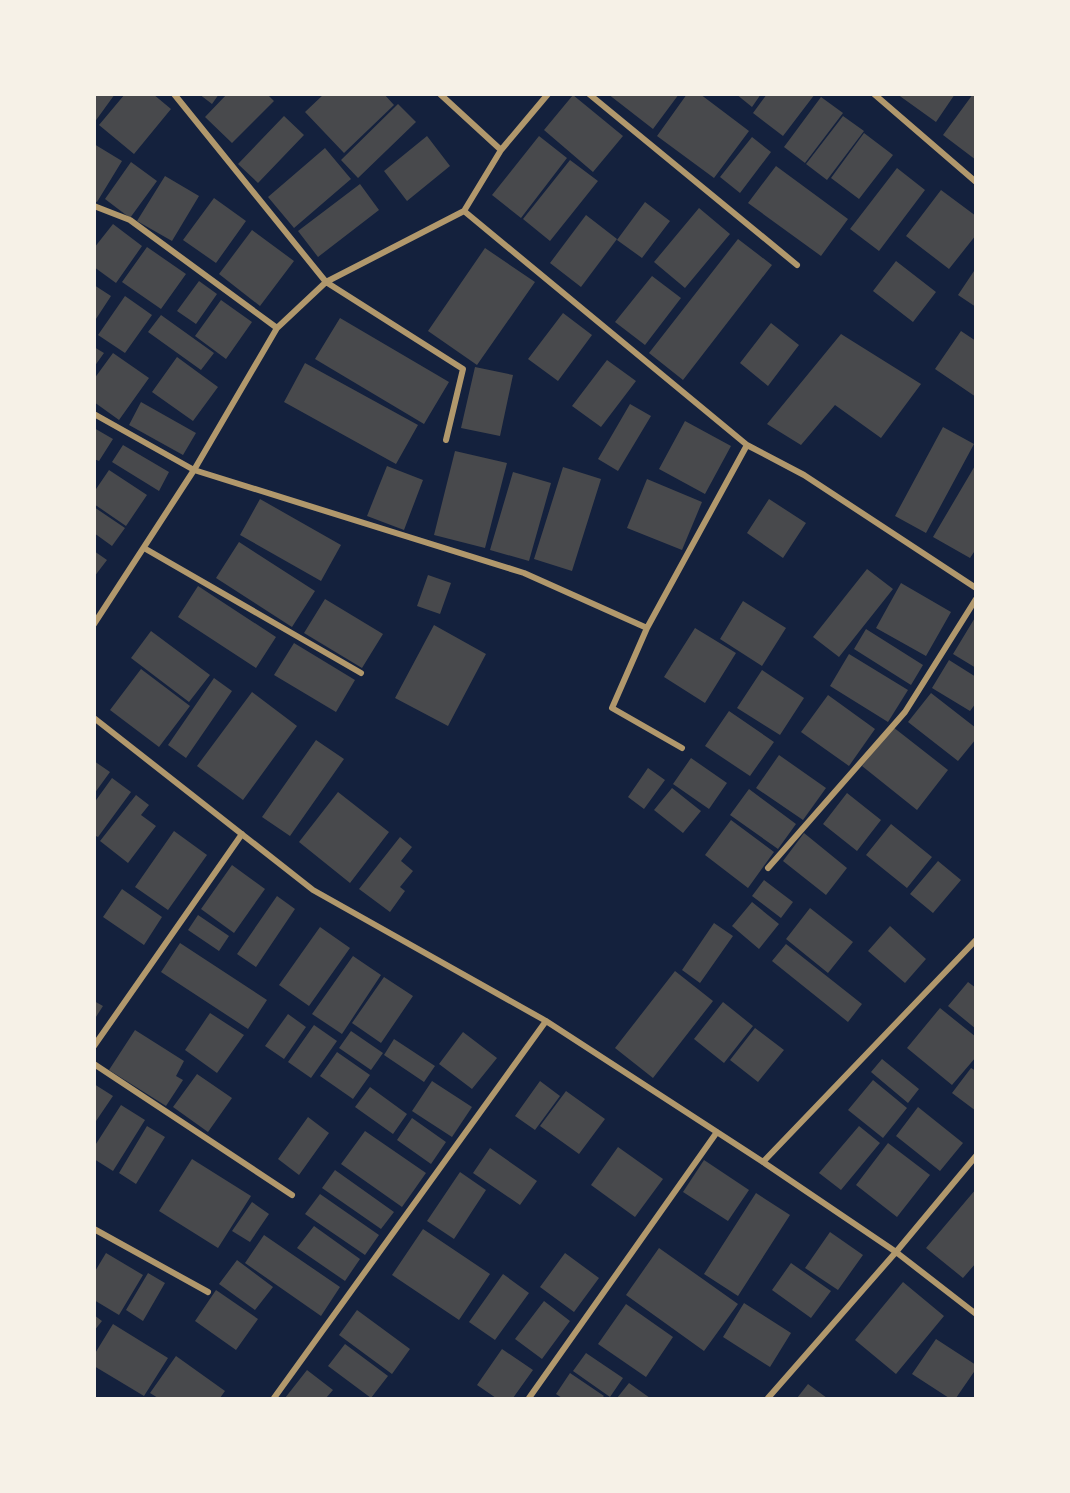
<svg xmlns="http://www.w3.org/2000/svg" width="1070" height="1493" font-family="'Work Sans',sans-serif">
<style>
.building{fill:#48494c}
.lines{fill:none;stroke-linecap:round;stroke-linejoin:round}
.minor{stroke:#b1986c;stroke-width:6}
</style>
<rect width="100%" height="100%" fill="#14213d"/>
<!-- building -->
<path class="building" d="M94 94H115L94 123Z
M125 94H153L171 109 134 154 99 125Z
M199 94H219L212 104Z
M227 94H267L274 101 232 143 205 117Z
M324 94H384L394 105 344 153 305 112Z
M608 94H679L653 129Z
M687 94H700L749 131 714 178 657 136Z
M736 94H761L752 107Z
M767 94H815L783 136 753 113Z
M897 94H955L936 122Z
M973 94H976V160L943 135Z
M573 95 623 136 593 172 544 130Z
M821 97 843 113 805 163 784 147Z
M398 104 416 122 358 178 341 160Z
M284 116 304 135 258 183 238 164Z
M843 116 864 131 827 180 806 164Z
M864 133 893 155 859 199 831 178Z
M427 136 450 166 407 201 384 171Z
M539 136 567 158 521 218 492 195Z
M752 137 771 152 740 193 720 177Z
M94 144 122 161 97 202 94 201Z
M325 148 351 179 294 228 268 197Z
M570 160 598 181 550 241 523 219Z
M131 162 157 181 130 218 105 199Z
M776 166 848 219 821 256 748 203Z
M897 168 925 190 879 251 850 229Z
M165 176 199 196 172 241 137 221Z
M360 184 379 210 318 257 298 231Z
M941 190 976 216V235L949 269 906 236Z
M214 198 246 221 216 263 183 240Z
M645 202 670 221 642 258 617 240Z
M699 208 730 234 685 288 654 262Z
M586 215 617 239 581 287 550 263Z
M113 224 142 246 116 283 94 267V248Z
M252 230 294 261 260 306 219 274Z
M738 239 772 265 683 380 649 353Z
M147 247 186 274 161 309 122 282Z
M485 248 535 282 477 365 428 331Z
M896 261 936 292 913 322 873 291Z
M976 268V307L958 295Z
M652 276 681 298 645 345 615 322Z
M199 281 217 294 196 324 177 311Z
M94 285 111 296 94 322Z
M125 296 152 315 125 353 98 335Z
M221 300 252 322 226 359 195 336Z
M563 313 592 335 558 381 528 359Z
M161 315 214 353 201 370 148 332Z
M340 318 449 382 424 424 315 359Z
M771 323 799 345 768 386 740 363Z
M961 331 976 341V397L935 369Z
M841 334 921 384 881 438 835 405 801 445 767 424Z
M94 347 104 353 94 367Z
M113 353 149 378 119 420 94 402V379Z
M177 357 218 387 193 421 152 392Z
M607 360 636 381 601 427 572 406Z
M305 363 418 425 396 464 284 402Z
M475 367 513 375 500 436 461 428Z
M141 402 196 433 183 455 129 425Z
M630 404 651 416 618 471 598 459Z
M685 421 731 446 705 494 659 469Z
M943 427 974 444 926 533 895 516Z
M94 428 113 439 99 461 94 459Z
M123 445 169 472 159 491 112 462Z
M455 451 507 463 485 548 434 535Z
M976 464V549L970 558 933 537Z
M387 466 423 480 404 530 367 516Z
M563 467 601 479 572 571 534 559Z
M109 470 147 495 126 526 94 504V492Z
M513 472 551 483 529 561 490 550Z
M647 479 702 502 682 550 627 528Z
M260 499 341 545 321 581 240 535Z
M769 499 806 523 783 558 747 533Z
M94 507 125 528 112 546 94 533Z
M239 542 315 591 292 627 216 578Z
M94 551 107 560 94 577Z
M867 569 893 589 839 657 813 637Z
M428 575 451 583 440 614 417 606Z
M901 583 951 612 926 656 876 628Z
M198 586 276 637 256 668 178 617Z
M325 599 383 634 362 668 304 633Z
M743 601 786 628 762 666 720 639Z
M976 616V668L953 654Z
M434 625 486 654 448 726 395 698Z
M695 628 736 653 705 703 664 677Z
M866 629 923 665 911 685 854 649Z
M151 631 210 675 189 702 131 658Z
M294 643 355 680 336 712 274 675Z
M849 654 908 690 888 722 830 686Z
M949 660 976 677V703L970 711 932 688Z
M141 669 190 706 159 747 110 710Z
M762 670 804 698 780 735 737 708Z
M214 678 232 691 186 758 168 745Z
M252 692 297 726 243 800 197 766Z
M931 693 976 728V739L958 761 908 722Z
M828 695 875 729 849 766 801 732Z
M729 711 774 742 750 776 705 746Z
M893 727 948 770 917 810 862 766Z
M316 740 344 759 290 836 262 817Z
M779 755 826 788 803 820 756 788Z
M691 758 727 783 709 809 673 784Z
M94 761 110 772 94 794Z
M648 768 665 780 644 809 628 797Z
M112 778 131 792 98 837 94 835V803Z
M672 788 701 811 683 833 654 810Z
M749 789 796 824 778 849 730 815Z
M338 792 389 832 350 883 299 842Z
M847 793 881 820 857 851 823 824Z
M136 795 149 805 141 815 156 826 128 863 100 841Z
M731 820 774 852 748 888 705 855Z
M891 824 932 857 907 888 866 855Z
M174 831 207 855 168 910 135 887Z
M804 833 847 868 826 895 783 861Z
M400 837 412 847 401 861 413 871 400 887 405 891 390 912 359 889Z
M938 861 961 880 933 913 910 894Z
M232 865 265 889 234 933 201 909Z
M764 880 793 902 781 918 752 896Z
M122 889 162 917 144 945 103 917Z
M277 896 295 909 256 967 237 954Z
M752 902 779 924 759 949 732 926Z
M810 908 853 942 828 973 786 939Z
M198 915 229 936 219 951 188 930Z
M714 923 733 936 700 983 682 970Z
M890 926 926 959 905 983 868 951Z
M320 927 350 948 309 1006 279 985Z
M180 943 267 1000 248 1029 161 972Z
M786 944 862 1004 848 1022 772 961Z
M353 956 381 975 342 1034 312 1014Z
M675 971 713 1001 653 1078 615 1048Z
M384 977 413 996 381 1043 352 1023Z
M968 982 976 988V1029L948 1006Z
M94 1001 103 1006 94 1020Z
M723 1002 753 1026 724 1063 694 1039Z
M940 1008 976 1037V1057L952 1085 907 1048Z
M210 1013 244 1035 217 1073 185 1050Z
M288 1014 306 1027 284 1059 265 1046Z
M314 1025 337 1041 311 1078 288 1062Z
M755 1028 784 1050 758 1082 730 1060Z
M135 1030 184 1061 176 1076 183 1080 166 1106 109 1070Z
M351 1031 383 1053 371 1070 339 1048Z
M463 1032 497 1058 472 1089 439 1064Z
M394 1039 435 1066 424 1082 384 1055Z
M337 1052 370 1075 353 1099 320 1076Z
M882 1059 919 1089 908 1103 871 1072Z
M971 1068 976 1071V1111L952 1093Z
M197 1074 232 1098 208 1132 173 1107Z
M873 1080 907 1108 883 1138 848 1110Z
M432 1081 472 1107 452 1137 412 1111Z
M540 1081 560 1096 535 1130 515 1116Z
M94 1084 113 1096 94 1124Z
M370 1087 407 1114 393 1134 355 1107Z
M566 1091 605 1119 579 1154 540 1126Z
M121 1105 145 1120 113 1171 94 1159V1147Z
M918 1107 963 1143 940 1171 896 1136Z
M308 1117 329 1133 299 1175 278 1159Z
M412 1118 446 1142 431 1164 397 1140Z
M147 1126 165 1137 136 1184 119 1173Z
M859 1126 880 1143 841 1190 819 1173Z
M365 1131 426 1173 402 1207 341 1164Z
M888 1143 930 1175 897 1217 856 1185Z
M618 1147 663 1179 635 1217 591 1185Z
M490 1148 537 1181 520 1205 473 1173Z
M192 1159 251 1196 218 1248 159 1211Z
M704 1160 749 1190 728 1221 683 1192Z
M335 1170 394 1212 381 1229 322 1188Z
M460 1172 486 1190 454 1239 427 1221Z
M976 1189V1263L963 1278 926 1248Z
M756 1193 790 1215 738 1296 704 1274Z
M320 1194 379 1235 365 1255 305 1214Z
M252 1202 269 1214 250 1242 232 1231Z
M314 1226 360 1259 345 1281 297 1248Z
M423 1229 490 1274 459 1320 392 1275Z
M830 1232 863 1255 838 1290 805 1268Z
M264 1235 340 1287 321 1316 245 1263Z
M659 1248 738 1304 704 1351 626 1295Z
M106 1253 143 1275 119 1315 94 1300V1273Z
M565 1253 599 1278 574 1312 540 1287Z
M237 1260 273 1287 255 1310 219 1284Z
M791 1263 831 1291 811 1318 772 1290Z
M148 1273 165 1283 143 1321 126 1310Z
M503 1274 529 1293 495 1340 469 1322Z
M903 1282 944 1316 896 1374 855 1340Z
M216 1290 258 1319 236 1350 195 1321Z
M544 1301 570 1321 542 1359 515 1339Z
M744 1303 791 1333 770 1367 723 1337Z
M626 1304 673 1337 646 1377 598 1344Z
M357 1310 410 1349 392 1374 339 1335Z
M94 1315 102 1321 94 1331Z
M113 1324 168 1358 144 1396 94 1366V1355Z
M936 1339 976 1365V1369L956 1398H949L912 1374Z
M345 1344 388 1376 371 1398 328 1366Z
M502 1349 533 1370 513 1398H496L477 1385Z
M586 1353 623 1378 610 1397 573 1371Z
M176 1356 225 1391 220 1398H158L150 1393Z
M307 1370 333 1390 326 1398H285Z
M570 1373 604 1396 602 1398H562L556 1394Z
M629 1383 650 1398H617Z
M808 1384 827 1398H797Z"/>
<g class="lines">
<!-- minor -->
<path class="minor" d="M174 94 326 282 463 369 446 440
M440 94 501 150
M589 94 797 265
M874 94 976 182
M94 206 130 220 277 328
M464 211 747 445 804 475 976 588
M94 414 194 470 524 573 647 628
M144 548 361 673
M94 624 194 470 277 328 326 282 464 211 501 150 548 94
M94 718 313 890 546 1021 763 1162 896 1252 976 1314
M682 748 612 708 647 628 747 445
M768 868 905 712 976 599
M94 1046 242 834
M94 1064 292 1195
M763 1162 976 940
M94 1229 208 1292
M274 1398 546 1021
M529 1398 717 1132
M768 1398 896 1252 976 1156"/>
</g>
<!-- border -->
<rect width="1070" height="1493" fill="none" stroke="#f6f1e7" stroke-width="192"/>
</svg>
